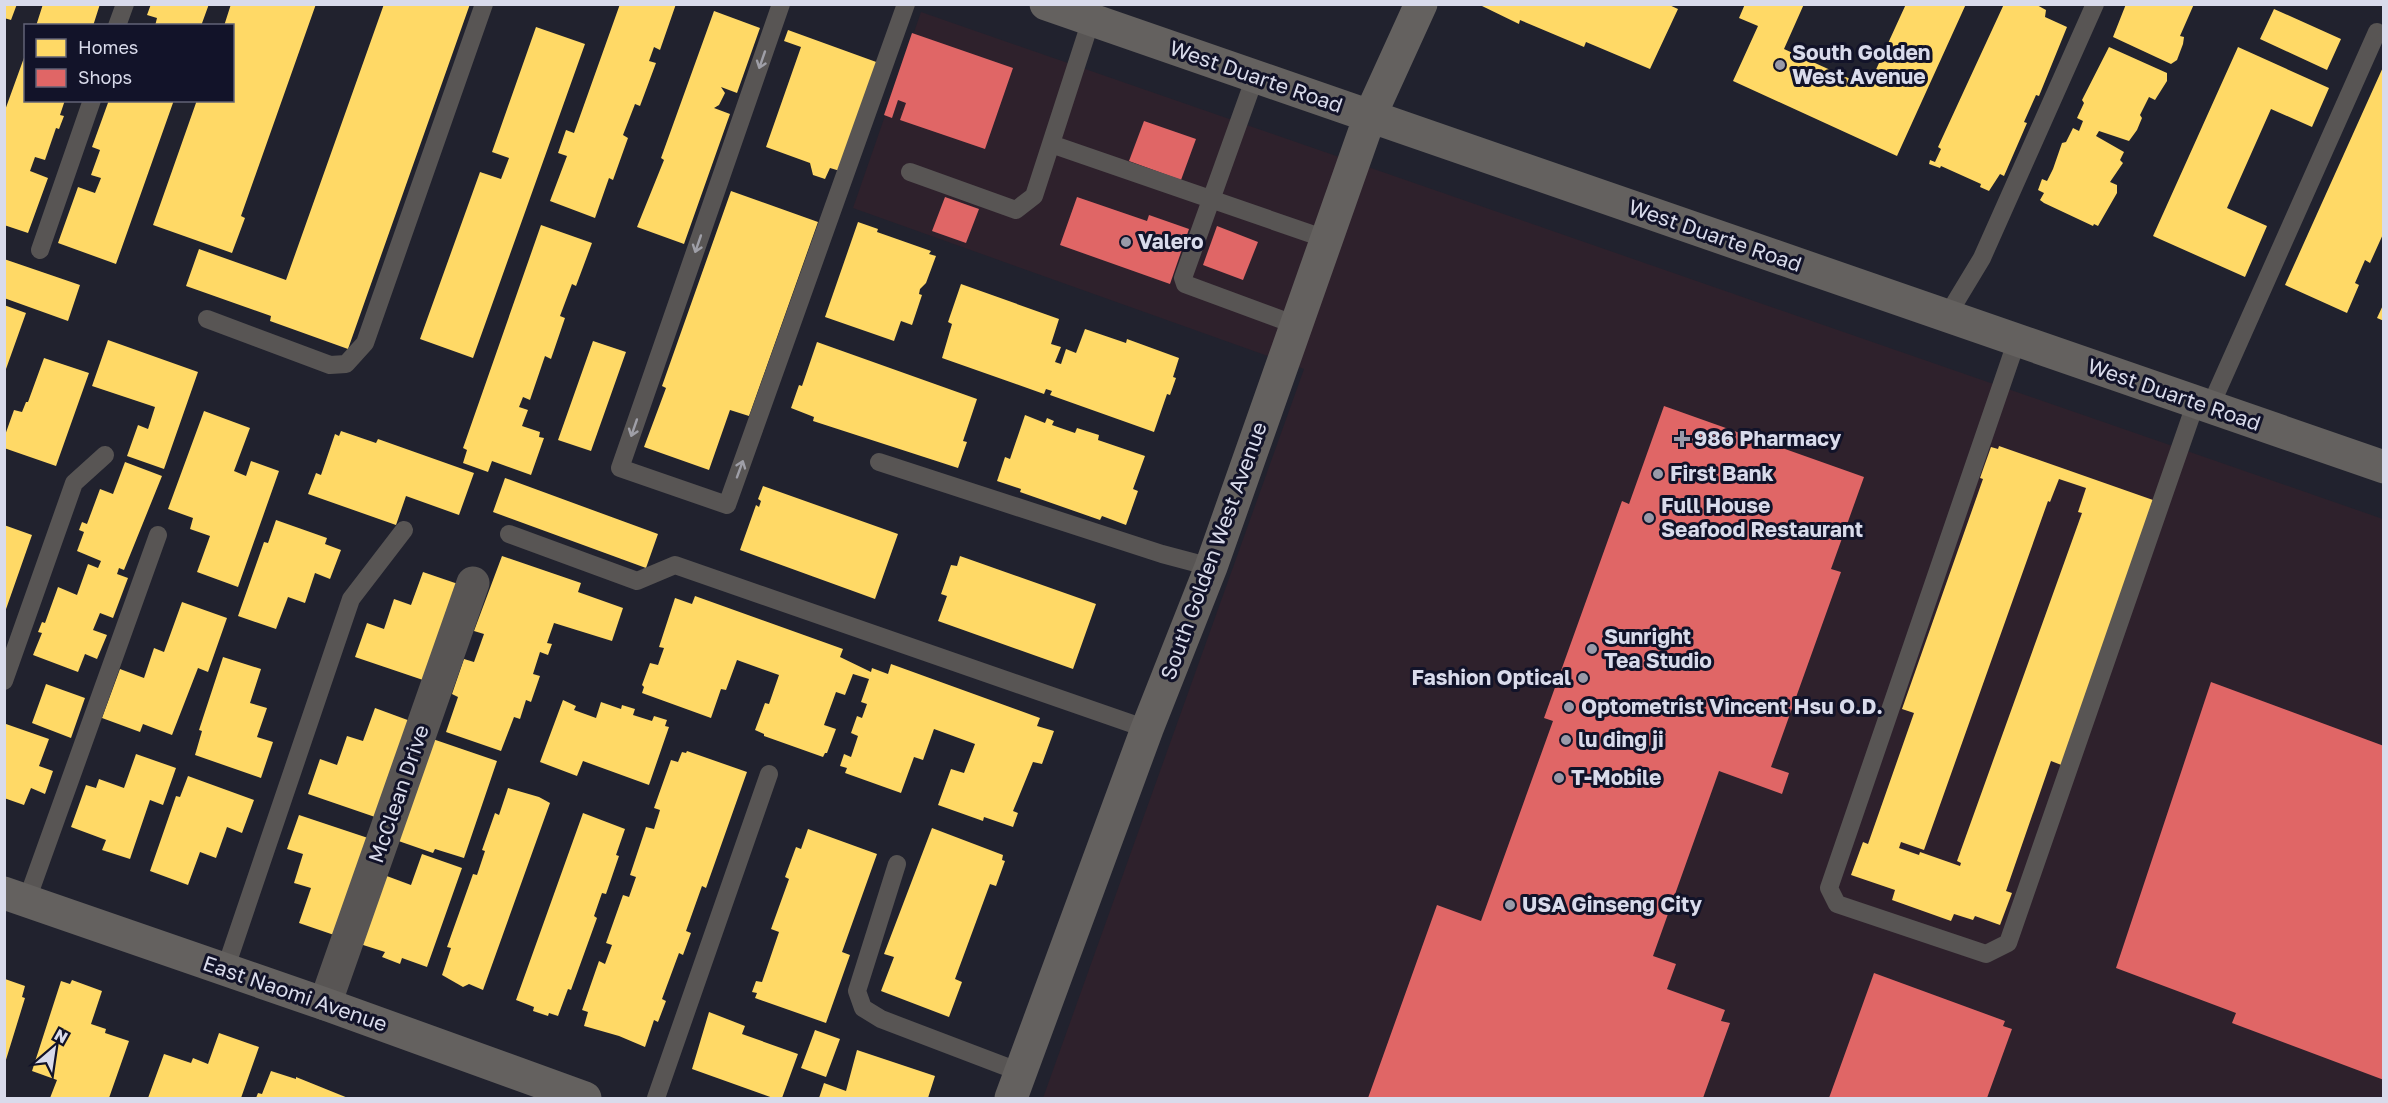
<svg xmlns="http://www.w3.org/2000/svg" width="2388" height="1103" font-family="'Golos Text',sans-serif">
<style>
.commercial{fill:#2e212c}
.homes{fill:#ffd966;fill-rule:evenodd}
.shops{fill:#e06666}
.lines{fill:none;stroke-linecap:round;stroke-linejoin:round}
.lane{stroke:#585554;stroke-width:18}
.street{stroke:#585554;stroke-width:33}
.secondary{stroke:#64615f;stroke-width:33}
.oneway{stroke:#9f9fa7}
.poi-dot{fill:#999aa9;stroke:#121329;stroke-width:2}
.labels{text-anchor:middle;stroke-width:6;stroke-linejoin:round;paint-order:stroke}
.poi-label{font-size:21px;font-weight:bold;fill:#d9dbeb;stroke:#121329;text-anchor:start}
.street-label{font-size:21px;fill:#d9dbeb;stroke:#121329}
</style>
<rect width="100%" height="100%" fill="#21222e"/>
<!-- commercial -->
<path class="commercial" d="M921 12 2383 519V1098H1043L1304 369 853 208Z"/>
<!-- homes -->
<path class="homes" d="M4 4H17L11 20 4 18Z
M43 4H100L93 26H36Z
M151 4H209L201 26H155L157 18 147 15Z
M231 4H316L241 216 245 218 232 253 153 225 197 100H232V26H224Z
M384 4H470L348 349 270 321 271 316 186 286 199 249 286 280Z
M620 4H676L660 50 654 47 649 61 656 63 640 106 635 104 623 135 628 138 613 180 609 178 595 218 550 201 567 156 558 153 566 130 574 133Z
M1483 4H1667L1678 9 1650 69 1586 42 1584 47 1520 20 1519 24 1482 6Z
M1745 4H1804L1784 49 1868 87 1906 4H1966L1897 156 1733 81 1758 26 1739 18Z
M2004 4H2035L2046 10 2045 17 2067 27 2039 96 2036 95 2024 122 2027 123 2004 176 2000 174 1989 191 1980 187 1981 184 1941 166 1940 168 1929 164 1930 160 1935 162 1941 149 1938 147Z
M2126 4H2194L2180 36 2184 37 2183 44 2177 60 2171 64 2113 37Z
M2274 9 2341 39 2327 70 2260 39Z
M714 11 760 28 737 93 721 87 725 93 719 105 714 108 730 114 684 244 637 227 664 160 661 158Z
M536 27 585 44 473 358 420 339 480 172 501 179 509 158 492 152Z
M788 30 879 63 840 171 830 168 825 179 813 175 810 163 766 147 801 47 784 41Z
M2109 47 2167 73V81L2155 100 2149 97 2140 115 2142 118 2137 130 2129 141 2099 131 2096 136 2124 152 2120 160 2123 163 2110 182 2117 185V193L2098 226 2094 224 2093 226 2044 203 2040 200 2044 193 2038 190 2042 179 2047 181 2053 169 2062 143 2066 142 2073 128 2079 131 2083 121 2077 118 2084 103 2082 100Z
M2238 47 2329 88 2312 127 2271 109 2227 208 2267 226 2245 277 2153 236Z
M25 55 26 100H65L60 115 64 116 59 129 56 128 45 160 35 157 30 171 48 178 28 233 4 225V113Z
M2384 65V232L2370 263 2365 260 2355 283 2359 285 2347 313 2285 285Z
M109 100H174L116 264 58 243 78 187 95 193 101 178 91 175 100 150 92 147Z
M731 191 818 222 749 416 730 410 709 470 644 447 666 388 662 386Z
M858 222 878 229 877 232 931 251 929 254 936 256 926 283 920 289 919 294 922 295 912 325 901 321 894 341 825 317Z
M541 225 592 243 576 286 572 284 560 316 565 318 551 359 545 356 530 400 523 397 519 407 528 410 522 426 540 432 539 437 544 438 531 475 492 461 488 472 463 463 467 450 463 448Z
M4 259 80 285 68 321 4 298Z
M961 284 1059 319 1051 344 1061 347 1055 362 1061 364 1066 349 1076 353 1085 329 1126 343 1127 339 1179 358 1173 377 1176 378 1170 395 1167 394 1154 432 1050 395 1052 391 1046 389 1044 394 942 358 952 324 948 322Z
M2384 303V321L2377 318Z
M4 305 26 313 6 369 4 368Z
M108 340 198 372 164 469 127 456 138 425 148 429 155 407 92 386Z
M593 341 626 352 591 451 558 440Z
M817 342 977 399 963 441 967 442 958 468 813 421 814 417 791 408 799 385 802 386Z
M44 358 89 373 56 466 4 448V438L14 410 22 412 26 402H28Z
M204 411 250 428 234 471 246 476 251 461 279 471 238 587 197 572 210 536 190 529 193 518 168 509Z
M1025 415 1045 423 1047 418 1054 421 1052 425 1075 433 1077 428 1099 435 1098 440 1145 456 1133 489 1138 491 1126 525 1102 516 1100 520 1020 492 1021 489 997 481 1005 457 1010 459Z
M341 431 376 443 378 439 474 473 459 515 406 496 396 525 308 494 316 473 321 475 335 434 339 436Z
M1999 446 2153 500 2064 766 2051 761 2006 891 2012 893 2000 925 1975 916 1973 920 1954 914 1951 921 1892 900 1895 890 1851 875 1863 842 1868 844 1914 713 1902 709 1983 479 1980 478 1991 447 1998 449ZM2059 479 2086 488 2078 512 2082 513 1957 861 1961 863 1960 866 1920 852 1919 855 1899 848 1901 842 1924 850 2048 501 2050 502Z
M125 462 162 476 124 570 119 568 117 574 128 578 113 618 100 613 93 630 107 635 97 659 85 654 78 672 33 655 42 633 38 632 42 622 45 623 58 587 77 595 88 564 98 568 101 561 77 551 84 532 79 530 82 522 87 524 100 489 113 494Z
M505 478 658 534 646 568 493 512Z
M763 486 898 534 875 599 740 550 756 505 759 507 761 501 758 499Z
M276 520 327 538 325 544 341 550 330 579 315 573 305 603 288 597 276 629 238 616 264 542 268 543Z
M4 525 32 535 5 612H4Z
M502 556 581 583 578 592 623 608 612 641 554 623 547 643 552 644 548 655 540 652 533 674 540 676 531 702 526 700 520 719 514 717 501 751 446 732 458 697 452 694 464 659 474 662 484 634 474 631Z
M960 556 1096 604 1073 669 938 621 947 596 941 594 951 565 957 566Z
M423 572 461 585 423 680 355 657 367 623 384 629 394 599 411 605Z
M695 596 843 649 840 657 871 672 872 668 888 674 891 664 1040 718 1037 726 1054 731 1042 764 1033 762 1013 811 1018 813 1013 827 984 817 983 821 938 805 951 769 964 773 975 744 934 729 923 760 914 757 901 793 845 773 847 768 840 766 844 754 851 757 858 736 851 733 857 716 862 718 867 704 861 702 869 679 853 674 845 695 836 692 824 725 836 729 827 753H825L823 757 764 736V734L755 730 765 703 769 704 779 675 737 660 726 690 721 689 711 718 642 693 644 687 642 685 650 663 658 665 664 648 659 647 675 598 692 604Z
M182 602 227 618 208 672 198 668 172 735 143 724 140 732 102 718 120 669 144 678 154 648 164 652Z
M223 657 261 669 250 703 267 708 257 737 273 742 261 778 195 755 202 731 199 730Z
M46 684 85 698 71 738 32 723Z
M563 700 576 706 574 710 596 718 601 702 621 709 622 705 635 709 633 715 652 721 654 716 667 720 665 726 669 727 649 785 583 761 577 776 540 762Z
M375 708 413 722 375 817 308 794 320 759 337 765 347 736 363 741Z
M6 724 49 739 39 766 53 771 45 794 31 788 24 805 4 798Z
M421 735 497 761 464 858 435 849 433 853 387 837Z
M687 751 747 772 706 888 702 886 686 931 691 933 683 955 679 953 662 999 666 1001 658 1022 654 1020 645 1047 619 1036 584 1026 588 1012 582 1010 599 961 605 964 612 945 606 943 623 895 629 897 636 877 630 875 646 827 654 829 660 810 654 808 671 760 678 762 682 752 686 753Z
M136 754 176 768 163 805 150 800 130 859 102 850 106 840 71 827 86 785 96 788 99 779 124 788Z
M188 776 254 800 242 833 227 827 216 858 200 852 188 885 150 871 176 796 180 797Z
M508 788 539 797 550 803 483 990 469 984 463 987 442 975 451 948 447 947 473 874 477 875 485 851 482 850 495 813 499 815Z
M583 813 625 829 616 855 619 856 606 894 602 893 594 916 597 918 571 990 568 989 558 1016 549 1013 548 1016 533 1011 534 1007 516 1000Z
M299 815 368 838 337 936 299 923 311 888 294 883 303 854 287 849Z
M932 828 1003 855 1002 860 1005 861 996 886 990 884 955 979 962 982 949 1017 881 991 894 957 884 954Z
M808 829 877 854 842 952 850 955 826 1023 755 998 757 993 752 992 756 981 762 982 779 932 771 929 789 879 785 877 796 847 801 849Z
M422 854 462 868 427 967 402 958 400 964 382 957 385 952 360 944 384 875 411 885Z
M5 979 25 986 22 997 25 998 5 1063Z
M72 980 102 991 91 1024 106 1029 105 1033 129 1041 109 1098H50L57 1080 32 1071 61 981 70 984Z
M709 1012 745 1026 742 1034 798 1054 782 1098H773L692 1069Z
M815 1030 840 1039 826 1077 801 1068Z
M219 1033 259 1047 241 1098H148L164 1054 191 1063 193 1058 208 1064Z
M857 1050 935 1076 928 1098H819L824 1083 846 1091Z
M271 1071 296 1079V1077L348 1098H256L258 1093 262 1094Z"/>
<!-- shops -->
<path class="shops" d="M912 33 1013 68 985 149 900 120 906 103 898 100 892 118 884 115Z
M1144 121 1196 139 1181 180 1129 161Z
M945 197 979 209 966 243 932 231Z
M1077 197 1147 221 1149 215 1189 229 1170 284 1060 245Z
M1217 226 1258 242 1243 280 1203 265Z
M1664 406 1864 477 1831 569 1841 572 1771 767 1789 773 1782 794 1719 771 1653 956 1676 964 1667 989 1725 1010 1721 1021 1730 1023 1703 1098H1368L1437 905 1481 921 1553 721 1544 718 1622 501 1629 504Z
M2211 682 2384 746V1080L2232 1023 2236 1013 2116 968Z
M1874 973 2005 1021 2003 1026 2012 1029 1987 1098H1829Z"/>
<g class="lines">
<!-- lane -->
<path class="lane" d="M781 4 620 468 727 505 906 4
M117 26 125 4
M1255 77 1183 278 1185 284 1296 325
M1051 144 1326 239
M910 172 1016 210 1034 196 1091 20
M40 250 92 100
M1947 316 1982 258 2095 4
M207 319 330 365 346 364 365 343 484 4
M2017 340 1829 888 1837 904 1986 954 2008 943 2196 402
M2210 407 2377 32
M879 462 1162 554 1211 567
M509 534 637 581 675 565 1147 729
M4 681 74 483 105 455
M897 864 857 991 863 1008 881 1019 1020 1072
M27 900 158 535
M225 970 351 599 404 530
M656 1098 769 774"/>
<!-- street -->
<path class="street" d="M325 1004 473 583"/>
<!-- secondary -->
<path class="secondary" d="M1046 4 2384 467
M4 893 325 1004 585 1098
M1011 1098 1147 729 1211 567 1370 116 1421 4"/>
</g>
<!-- one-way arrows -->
<defs><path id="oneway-shaft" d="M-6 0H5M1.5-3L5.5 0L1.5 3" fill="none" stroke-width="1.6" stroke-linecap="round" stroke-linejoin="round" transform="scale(1.5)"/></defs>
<g class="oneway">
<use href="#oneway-shaft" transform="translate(762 60) rotate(109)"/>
<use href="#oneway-shaft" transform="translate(698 244) rotate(109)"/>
<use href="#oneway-shaft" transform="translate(634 428) rotate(109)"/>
<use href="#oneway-shaft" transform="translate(740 469) rotate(-70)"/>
</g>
<!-- markers -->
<g class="poi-dot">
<circle cx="1780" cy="65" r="6"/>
<circle cx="1126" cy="242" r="6"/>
<path d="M1679 430h6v6h6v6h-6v6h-6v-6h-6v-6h6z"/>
<circle cx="1658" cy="474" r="6"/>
<circle cx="1649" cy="518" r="6"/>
<circle cx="1592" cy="649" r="6"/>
<circle cx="1583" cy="678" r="6"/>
<circle cx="1569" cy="707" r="6"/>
<circle cx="1566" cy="740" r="6"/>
<circle cx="1559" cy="778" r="6"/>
<circle cx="1510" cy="905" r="6"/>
</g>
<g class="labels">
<!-- poi labels -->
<g class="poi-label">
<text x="1792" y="60">South Golden<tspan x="1792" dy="24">West Avenue</tspan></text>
<text x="1138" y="249">Valero</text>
<text x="1694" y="446">986 Pharmacy</text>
<text x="1670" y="481">First Bank</text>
<text x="1661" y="513">Full House<tspan x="1661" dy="24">Seafood Restaurant</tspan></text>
<text x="1604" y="644">Sunright<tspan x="1604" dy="24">Tea Studio</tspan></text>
<text x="1571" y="685" text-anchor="end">Fashion Optical</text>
<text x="1581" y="714">Optometrist Vincent Hsu O.D.</text>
<text x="1578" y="747">lu ding ji</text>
<text x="1571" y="785">T-Mobile</text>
<text x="1522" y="912">USA Ginseng City</text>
</g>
<!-- street labels -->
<g class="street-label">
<text transform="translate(1256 77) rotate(19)" y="7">West Duarte Road</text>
<text transform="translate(1715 236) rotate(19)" y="7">West Duarte Road</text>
<text transform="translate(2174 395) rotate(19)" y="7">West Duarte Road</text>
<text transform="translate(1214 551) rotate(-70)" y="7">South Golden West Avenue</text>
<text transform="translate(399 794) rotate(-71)" y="7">McClean Drive</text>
<text transform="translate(295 994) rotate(19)" y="7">East Naomi Avenue</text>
</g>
</g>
<!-- border -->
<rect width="2388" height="1103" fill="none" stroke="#d9dbeb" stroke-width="12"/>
<!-- legend -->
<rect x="24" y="24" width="210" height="78" fill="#121329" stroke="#626377" stroke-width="1.5"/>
<rect x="36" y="39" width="30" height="18" fill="#ffd966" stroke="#626377" stroke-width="1.5"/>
<text x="78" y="54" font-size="18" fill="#d9dbeb">Homes</text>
<rect x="36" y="69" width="30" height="18" fill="#e06666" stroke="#626377" stroke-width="1.5"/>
<text x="78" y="84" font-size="18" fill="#d9dbeb">Shops</text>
<!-- north arrow -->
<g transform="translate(54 1049) rotate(29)" stroke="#121329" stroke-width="4.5" paint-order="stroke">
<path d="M0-4.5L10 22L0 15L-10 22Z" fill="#d9dbeb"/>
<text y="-9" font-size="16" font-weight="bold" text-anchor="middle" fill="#d9dbeb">N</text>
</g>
</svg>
